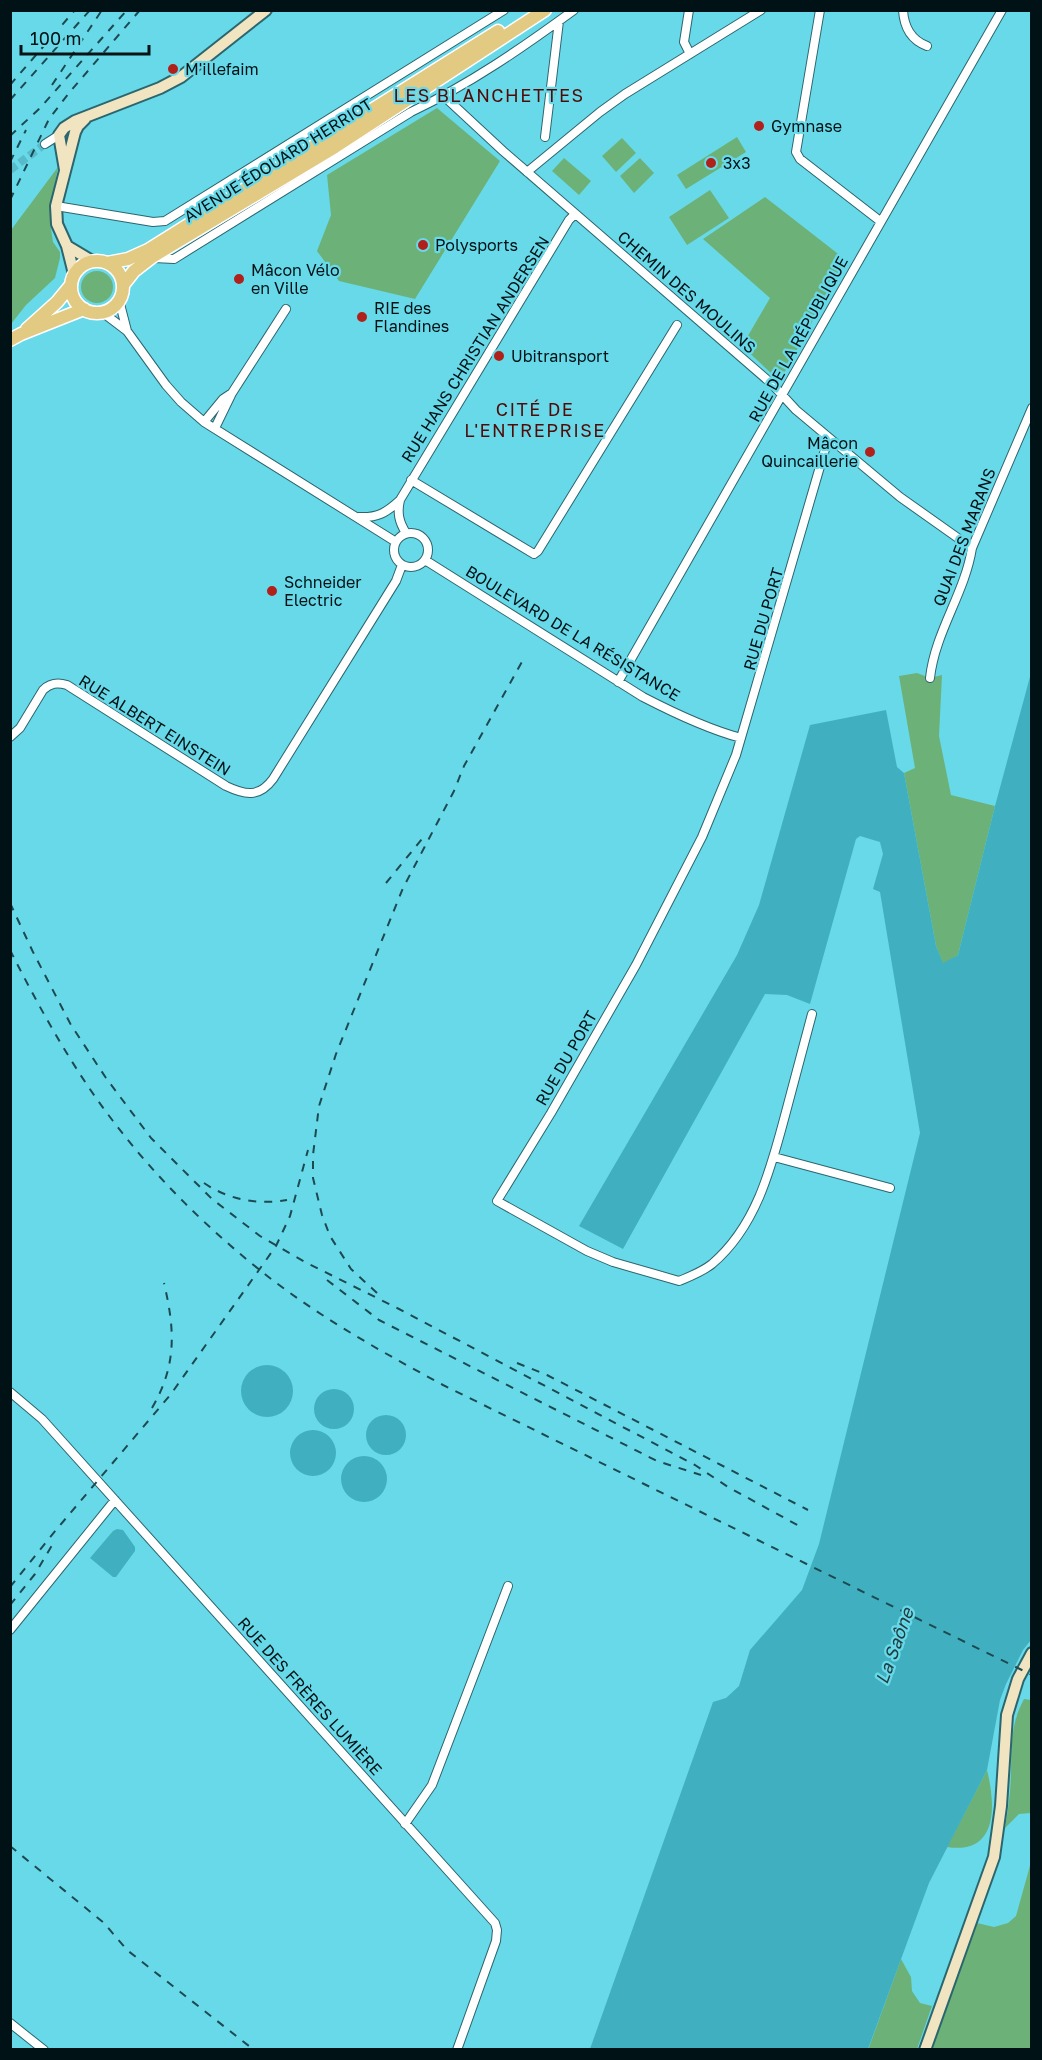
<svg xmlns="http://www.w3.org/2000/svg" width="1042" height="2060" font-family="'Golos Text',sans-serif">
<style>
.green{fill:#6cb278}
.water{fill:#40b0c0}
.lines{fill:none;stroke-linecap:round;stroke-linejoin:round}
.street-tunnel{stroke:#58bbc9;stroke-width:8;stroke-dasharray:8 4;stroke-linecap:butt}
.street-casing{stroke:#2b666f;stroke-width:10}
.secondary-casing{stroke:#2b666f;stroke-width:14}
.primary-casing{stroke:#fff;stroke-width:15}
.street{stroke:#fff;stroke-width:8}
.secondary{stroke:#f0e4c1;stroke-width:10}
.primary{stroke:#e2ca83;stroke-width:12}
.rail{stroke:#1d4a51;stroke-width:2;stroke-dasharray:8 8;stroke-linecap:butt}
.poi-dot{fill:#b1211b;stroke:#68d9e9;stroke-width:2}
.labels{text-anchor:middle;stroke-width:4.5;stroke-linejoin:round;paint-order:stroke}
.poi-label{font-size:16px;fill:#001215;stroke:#68d9e9;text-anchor:start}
.street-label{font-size:16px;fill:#001215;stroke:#68d9e9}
.neighbourhood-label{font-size:18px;letter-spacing:1.5px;fill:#500b08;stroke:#68d9e9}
.water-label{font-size:18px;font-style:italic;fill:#233c40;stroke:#68d9e9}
</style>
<rect width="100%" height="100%" fill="#68d9e9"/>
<!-- green -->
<path class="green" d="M437 108 500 161 415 299 339 281 317 251 331 215 327 175Z
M737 137 746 152 686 189 677 175Z
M622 138 636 153 616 172 602 156Z
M564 158 591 181 579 195 552 171Z
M640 158 654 173 634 193 620 176Z
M58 167 51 206 50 222 53 242 60 252V258L55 278 26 305 11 324V230Z
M710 190 729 218 687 245 669 217Z
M765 197 846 260 782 377 772 374 742 346 770 298 703 239Z
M81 287a16 16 0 1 1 32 0a16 16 0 1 1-32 0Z
M917 673 930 678 942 675 939 736 951 795 995 806 958 955 943 964 936 946 904 773 915 768 899 676Z
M1024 1699 1031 1700V1813L1019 1814 1005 1828C1007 1816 1009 1803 1010 1791 1013 1757 1007 1730 1024 1699Z
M987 1770C996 1806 998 1855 947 1847Z
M1031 1862V2049H932L977 1923 994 1927 1008 1923 1016 1916Z
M901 1959 911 1977 912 1991 920 2003 932 2006 917 2049 868 2050Z"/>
<!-- water -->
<path class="water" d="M1031 673V1640L1023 1650 1006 1684 1000 1700 987 1770 929 1883 868 2049H590L713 1702 726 1698 739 1686 750 1650 802 1590 819 1544 920 1133 880 892 873 889 883 854 880 842 860 836 856 839 810 1004 787 995 765 994 623 1249 579 1226 737 955 759 905 810 725 886 710 897 767 904 773 936 946 943 963 958 955 995 806Z
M241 1391a26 26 0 1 1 52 0a26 26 0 1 1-52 0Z
M314 1409a20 20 0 1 1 40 0a20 20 0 1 1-40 0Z
M366 1435a20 20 0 1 1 40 0a20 20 0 1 1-40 0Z
M290 1453a23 23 0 1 1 46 0a23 23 0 1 1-46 0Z
M341 1479a23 23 0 1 1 46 0a23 23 0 1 1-46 0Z
M117 1529 123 1530 135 1547V1551L116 1577H113L90 1558 113 1531Z"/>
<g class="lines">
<!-- street-tunnel -->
<path class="street-tunnel" d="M10 170 45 144"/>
<!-- street casing -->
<g class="street-casing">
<path id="street" d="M689 10 684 42 690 54
M820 10 796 152 800 159 880 221
M903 10C904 27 911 40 927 46
M446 95 447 99 503 151 772 384 796 410 900 497 972 548
M545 137 559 21
M45 144 59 135
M527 172 600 112 625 94 761 10
M56 206 153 222 165 221 504 10
M154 258 174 259 411 112C470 84 522 48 574 10
M119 300 127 331
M102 312 127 331 166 385 181 402 204 422 396 542
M232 393 286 309
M204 422 223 399 232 393 215 428
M411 480 534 554 538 551 677 325
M359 517C377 518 386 513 399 501
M394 550a17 17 0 1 1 34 0a17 17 0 1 1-34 0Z
M406 533C399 522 397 513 400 500L569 220 575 214
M425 560 643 697C674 713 707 729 741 738
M930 678C935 632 965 593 972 548L1032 408
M618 682 1002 10
M10 737 20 728 43 690C50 683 57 682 67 685L226 786C245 795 259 798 273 779L396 581 402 565
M812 1014C804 1045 795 1077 787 1108 772 1164 758 1225 712 1264 702 1272 691 1276 679 1281L613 1262 587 1251 497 1201 551 1113 636 965 702 837 736 755 826 446
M774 1157 890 1188
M10 1392 42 1419 495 1923 497 1930 496 1941 457 2050
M10 1630 115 1500
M405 1824 432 1785 508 1586
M10 2023 44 2050"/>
</g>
<!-- secondary casing -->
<g class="secondary-casing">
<path id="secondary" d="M59 135 64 128 75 121 160 88 181 77 266 10
M59 135 65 170
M67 246 92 261
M74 274 67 246 57 224 56 206 75 132 78 126 85 119
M925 2050 994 1857 1001 1806 1007 1715 1018 1679 1032 1653"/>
</g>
<!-- primary casing -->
<g class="primary-casing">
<path id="primary" d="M71 287a26 26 0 1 1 52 0a26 26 0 1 1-52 0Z
M107 263 128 259 148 250 498 31
M123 285 134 271 152 257 335 147 545 10
M27 329 57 302 71 285
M10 340 21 334 84 309"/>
</g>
<!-- street -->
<use href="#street" class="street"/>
<!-- secondary -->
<use href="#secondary" class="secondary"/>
<!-- primary -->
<use href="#primary" class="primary"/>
<!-- rail -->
<path class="rail" d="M10 85 75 10
M52 85 102 10
M10 100 90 10
M10 136 40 108 127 10
M10 162 26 130
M10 200 49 119 69 93 140 10
M386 883 426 834
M10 903 33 952 71 1025 106 1078 151 1138 212 1199 260 1236 305 1262 399 1309 695 1465 728 1487 801 1527
M10 950C40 1009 73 1069 113 1121 156 1178 210 1231 266 1275 321 1318 382 1352 443 1385L1032 1675
M204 1183C229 1200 258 1205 287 1200
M327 1280 379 1320 657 1461 701 1475
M377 1293 351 1269 330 1236 322 1215 313 1178V1155L319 1106 336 1054 403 888 454 791 464 766 523 660
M517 1363 547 1375 808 1510
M152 1408C177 1365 175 1330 164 1283
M10 1587 56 1530 171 1394 276 1246 290 1216 308 1150
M10 1605 35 1574 54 1542
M10 1846 104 1923 127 1950 254 2050"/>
</g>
<!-- markers -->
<g class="poi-dot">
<circle cx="173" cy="69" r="6"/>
<circle cx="759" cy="126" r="6"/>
<circle cx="711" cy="163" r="6"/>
<circle cx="423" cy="245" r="6"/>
<circle cx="239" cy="279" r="6"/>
<circle cx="362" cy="317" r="6"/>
<circle cx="499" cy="356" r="6"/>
<circle cx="870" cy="452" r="6"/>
<circle cx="272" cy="591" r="6"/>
</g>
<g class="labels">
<!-- poi labels -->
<g class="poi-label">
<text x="185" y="75">M'illefaim</text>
<text x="771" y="132">Gymnase</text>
<text x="723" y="169">3x3</text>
<text x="435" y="251">Polysports</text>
<text x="251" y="276">Mâcon Vélo<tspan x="251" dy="18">en Ville</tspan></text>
<text x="374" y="314">RIE des<tspan x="374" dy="18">Flandines</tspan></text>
<text x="511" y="362">Ubitransport</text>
<text x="858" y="449" text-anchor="end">Mâcon<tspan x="858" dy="18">Quincaillerie</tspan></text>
<text x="284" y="588">Schneider<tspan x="284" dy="18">Electric</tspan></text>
</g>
<!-- street labels -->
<g class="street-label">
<text transform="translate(278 160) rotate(-32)" y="6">AVENUE ÉDOUARD HERRIOT</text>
<text transform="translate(687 292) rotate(41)" y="6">CHEMIN DES MOULINS</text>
<text transform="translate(798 339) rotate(-61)" y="6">RUE DE LA RÉPUBLIQUE</text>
<text transform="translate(475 349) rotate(-58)" y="6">RUE HANS CHRISTIAN ANDERSEN</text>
<text transform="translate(964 537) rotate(-69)" y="6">QUAI DES MARANS</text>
<text transform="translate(763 619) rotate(-74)" y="6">RUE DU PORT</text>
<text transform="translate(573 633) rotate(31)" y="6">BOULEVARD DE LA RÉSISTANCE</text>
<text transform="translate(155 725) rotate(32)" y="6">RUE ALBERT EINSTEIN</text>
<text transform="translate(566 1058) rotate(-60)" y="6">RUE DU PORT</text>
<text transform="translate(310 1696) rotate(48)" y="6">RUE DES FRÈRES LUMIÈRE</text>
</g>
<!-- neighbourhood labels -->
<g class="neighbourhood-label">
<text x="489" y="102">LES BLANCHETTES</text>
<text x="535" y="416">CITÉ DE<tspan x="535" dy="21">L'ENTREPRISE</tspan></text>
</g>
<!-- water labels -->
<g class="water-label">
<text transform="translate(895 1646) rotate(-70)" y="6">La Saône</text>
</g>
</g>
<!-- border -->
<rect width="1042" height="2060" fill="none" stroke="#001215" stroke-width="24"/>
<!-- scale -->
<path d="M21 45v9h128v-9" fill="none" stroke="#001215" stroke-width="3"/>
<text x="30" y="45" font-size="18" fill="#001215" stroke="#68d9e9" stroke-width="4.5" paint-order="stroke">100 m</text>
</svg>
